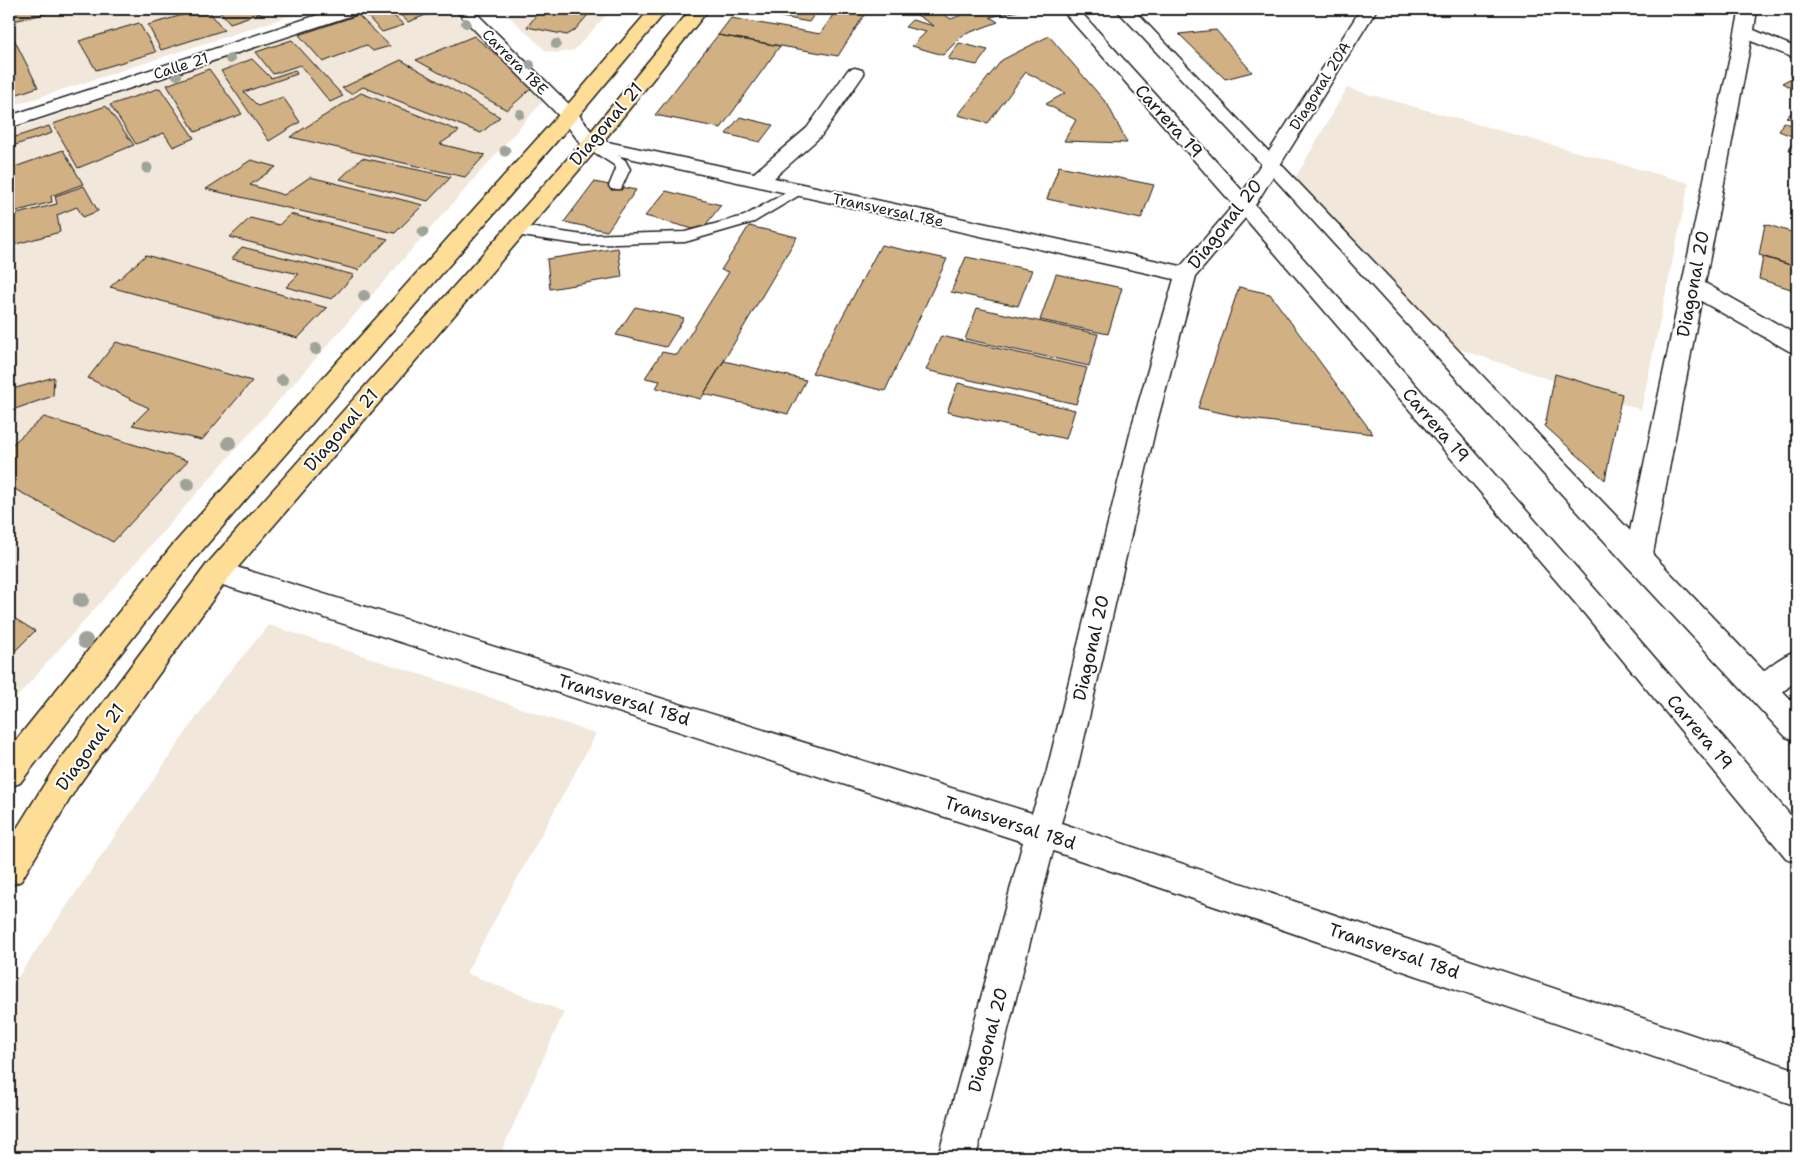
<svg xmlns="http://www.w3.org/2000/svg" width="1806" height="1166" font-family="'Shantell Sans',sans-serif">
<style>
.built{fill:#f1e7da}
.building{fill:#d1b084;stroke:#1c1c1c}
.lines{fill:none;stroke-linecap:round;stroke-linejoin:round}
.lane-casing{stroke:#1c1c1c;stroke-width:3}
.street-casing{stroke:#1c1c1c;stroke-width:3}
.secondary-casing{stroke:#1c1c1c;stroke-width:3}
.highway-casing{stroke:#1c1c1c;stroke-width:3}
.lane{fill:#fff;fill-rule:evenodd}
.street{fill:#fff;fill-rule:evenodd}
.secondary{fill:#fff;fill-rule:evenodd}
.highway{fill:#fedd96;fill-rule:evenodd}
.tree{fill:#9ea498}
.labels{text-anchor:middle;stroke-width:4;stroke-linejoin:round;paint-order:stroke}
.far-street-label{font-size:15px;fill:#1c1c1c;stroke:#fff}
.street-label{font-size:18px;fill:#1c1c1c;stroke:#fff}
</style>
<rect width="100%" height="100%" fill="#fff"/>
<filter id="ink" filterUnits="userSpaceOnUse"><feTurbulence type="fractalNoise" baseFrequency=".02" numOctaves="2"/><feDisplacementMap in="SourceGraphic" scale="10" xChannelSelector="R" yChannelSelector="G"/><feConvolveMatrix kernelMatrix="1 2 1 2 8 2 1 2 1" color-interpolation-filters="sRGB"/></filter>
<g filter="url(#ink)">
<!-- built -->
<path class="built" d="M9 9H311L9 107Z
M371 9H448L545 90 543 101 9 706V131Z
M501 9H612L574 50 557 53 546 51Z
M1347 88 1689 183 1641 410 1459 349 1299 185 1296 177Z
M269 625 465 689 596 734 466 973 564 1012 499 1157H21L9 1152V990L220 683Z"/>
<!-- building -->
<path class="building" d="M9 9H48L49 13 9 22Z
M182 9H207L224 30 161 50 148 25 186 14Z
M218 9H272L230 23Z
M377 9H386L404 25 382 32 364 13Z
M394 9H441L408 22Z
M541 9H593L574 31 567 35 527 27Z
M739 9H818L809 22Z
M837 9H868L838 56 718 35 731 18 820 34Z
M925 9H934L951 19 977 9H1028L990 17 998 22 963 35 943 55 912 46 926 32 905 27 912 20 934 26 914 13Z
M358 15 390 46 373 51 366 45 323 62 299 35Z
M139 23 156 52 96 70 79 41Z
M9 29 38 87 12 96 9 91Z
M1216 30 1252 72 1225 79 1179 34Z
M718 35 780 46 721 128 655 115Z
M474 36 534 86 507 110 416 60Z
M1049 36 1108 105 1127 143 1064 141 1076 120 1046 104 1065 93 1026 72 988 123 958 115 1002 60Z
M292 40 343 96 330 102 300 65 273 74 256 52Z
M959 43 988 50 977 65 948 59Z
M252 59 271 78 295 70 297 74 244 92 258 106 283 97 300 122 269 141 221 71Z
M401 60 500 117 481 133 363 87 351 94 342 88Z
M209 69 242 114 195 132 167 85Z
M1797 75V91L1782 83Z
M160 88 194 138 173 147 164 133 136 144 110 105Z
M361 93 459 131 440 144 485 155 465 177 290 137Z
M106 106 134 145 78 168 53 124Z
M1797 109V122L1786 117Z
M740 117 773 125 760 142 726 134Z
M1783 122 1797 127V153L1789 150 1794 137 1779 131Z
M49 126 52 133 9 147V139Z
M63 150 83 184 51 196 52 202 9 213V169Z
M362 158 451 177 428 201 340 179Z
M251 160 276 167 250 185 284 195 310 177 423 205 395 233 206 189Z
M1059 166 1154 185 1141 219 1047 199Z
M594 182 636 190 607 231 564 222Z
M84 186 98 211 83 217 77 207 57 215 60 232 9 246V216L57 204 55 196Z
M666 191 721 205 701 231 645 216Z
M290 214 388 239 358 270 230 237 250 218 279 225Z
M1765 224 1797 234V267L1759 255Z
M749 226 797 237 701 399 656 388 660 381 645 378 662 352 677 355 729 272 721 270Z
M881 245 947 259 885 391 812 373Z
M242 247 354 275 332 299 286 287 299 274 232 259Z
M618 248 622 277 550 289 547 259Z
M146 255 327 308 298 338 110 287Z
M966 257 1032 270 1018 306 951 292Z
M1763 257 1797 267V291L1759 279Z
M1056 274 1122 288 1108 334 1040 320Z
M1239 287 1270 294 1373 434 1250 419 1198 408Z
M635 307 684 318 666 347 616 335Z
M977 308 1098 334 1089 366 965 339Z
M941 336 1087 368 1076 404 926 370Z
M116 342 252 381 202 440 132 425 149 408 88 378Z
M724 361 806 380 788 414 704 394Z
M1555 374 1622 394 1605 480 1545 426Z
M54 377 53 396 9 411V390Z
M958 383 1075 410 1066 439 947 412Z
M44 417 188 461 113 542 9 486V447Z
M9 615 35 631 9 657Z"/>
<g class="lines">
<!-- lane casing -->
<g class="lane-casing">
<path id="lane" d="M591 140 596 141 625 160 630 169 621 189H611L609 186 616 169 614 165 586 147 584 144Z
M798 186 803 187 805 190 803 193 754 222 685 242 583 245 515 235 510 233 508 230 510 227 515 225 583 235 685 232 744 216Z"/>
</g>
<!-- street casing -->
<g class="street-casing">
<path id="street" d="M336 9H362L359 13 9 128V116Z
M454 9H472L576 111 598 140 754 173 807 128 848 70 855 68 862 70 864 74 821 136 774 178 1181 266 1237 201 1361 9H1377L1252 210 1196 276 1157 422 1076 774 1061 823 1797 1070V1106L1053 851 976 1157H938L1023 842 207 580 203 572 207 564 217 561 1032 813 1046 774 1133 422 1174 279 584 148 562 119Z
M1740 9H1757L1754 30 1797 48V59L1751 41 1705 283 1797 335V353L1789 351 1701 301 1652 559 1648 567 1638 570 1628 567 1624 559Z
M1797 650V680L1774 699 1764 703 1754 699 1749 690C1757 673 1780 657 1797 650Z"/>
</g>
<!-- secondary casing -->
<g class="secondary-casing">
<path id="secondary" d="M1061 9H1078C1322 277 1562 548 1797 823V863L1786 858 1583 612 1238 210Z
M1116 9H1133L1797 706V741L1786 737 1628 567 1264 167Z"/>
</g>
<!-- highway casing -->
<g class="highway-casing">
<path id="highway" d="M650 9H668L576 119 191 563 20 783 9 787V749L171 547 562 111Z
M691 9H709L598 148 227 580 77 787 21 881 9 886V841L55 767 207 564 584 140Z"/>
</g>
<!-- lane -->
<use href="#lane" class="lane"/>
<!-- street -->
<use href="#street" class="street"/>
<!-- secondary -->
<use href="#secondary" class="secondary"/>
<!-- highway -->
<use href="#highway" class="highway"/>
</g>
<!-- trees -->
<g class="tree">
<circle cx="466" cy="23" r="5"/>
<circle cx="556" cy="44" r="5"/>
<circle cx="230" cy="59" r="5"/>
<circle cx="530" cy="65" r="5"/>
<circle cx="177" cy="75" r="5"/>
<circle cx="520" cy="114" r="5"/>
<circle cx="505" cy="151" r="5.5"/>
<circle cx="147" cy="168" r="5.5"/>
<circle cx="423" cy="232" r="5.5"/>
<circle cx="364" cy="296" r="6"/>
<circle cx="316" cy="349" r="6"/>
<circle cx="282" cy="380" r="6"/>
<circle cx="229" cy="443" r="7"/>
<circle cx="188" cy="484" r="7"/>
<circle cx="81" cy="600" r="8"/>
<circle cx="85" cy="641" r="8"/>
</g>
</g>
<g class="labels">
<!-- far-street labels -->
<g class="far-street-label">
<text transform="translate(515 62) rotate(45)" y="5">Carrera 18E</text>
<text transform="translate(181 66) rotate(-18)" y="5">Calle 21</text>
<text transform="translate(1320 86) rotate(-58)" y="5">Diagonal 20A</text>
<text transform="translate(888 210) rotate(12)" y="5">Transversal 18e</text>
</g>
<!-- street labels -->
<g class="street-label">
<text transform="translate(1169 121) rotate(48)" y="6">Carrera 19</text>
<text transform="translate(606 124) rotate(-50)" y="6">Diagonal 21</text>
<text transform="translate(1225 224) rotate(-52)" y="6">Diagonal 20</text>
<text transform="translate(1693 284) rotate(-79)" y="6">Diagonal 20</text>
<text transform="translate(1436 425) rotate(49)" y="6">Carrera 19</text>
<text transform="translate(341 430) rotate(-49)" y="6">Diagonal 21</text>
<text transform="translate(1091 648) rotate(-77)" y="6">Diagonal 20</text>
<text transform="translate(624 700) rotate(17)" y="6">Transversal 18d</text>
<text transform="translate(1700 732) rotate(50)" y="6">Carrera 19</text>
<text transform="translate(90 747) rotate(-54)" y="6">Diagonal 21</text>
<text transform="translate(1010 823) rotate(18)" y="6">Transversal 18d</text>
<text transform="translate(1394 951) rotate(19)" y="6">Transversal 18d</text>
<text transform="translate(988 1040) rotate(-75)" y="6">Diagonal 20</text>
</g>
</g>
<!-- margin -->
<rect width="1806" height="1166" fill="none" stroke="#fff" stroke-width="30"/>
<rect x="15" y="15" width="1776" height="1136" fill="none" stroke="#1c1c1c" stroke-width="2" filter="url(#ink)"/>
</svg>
